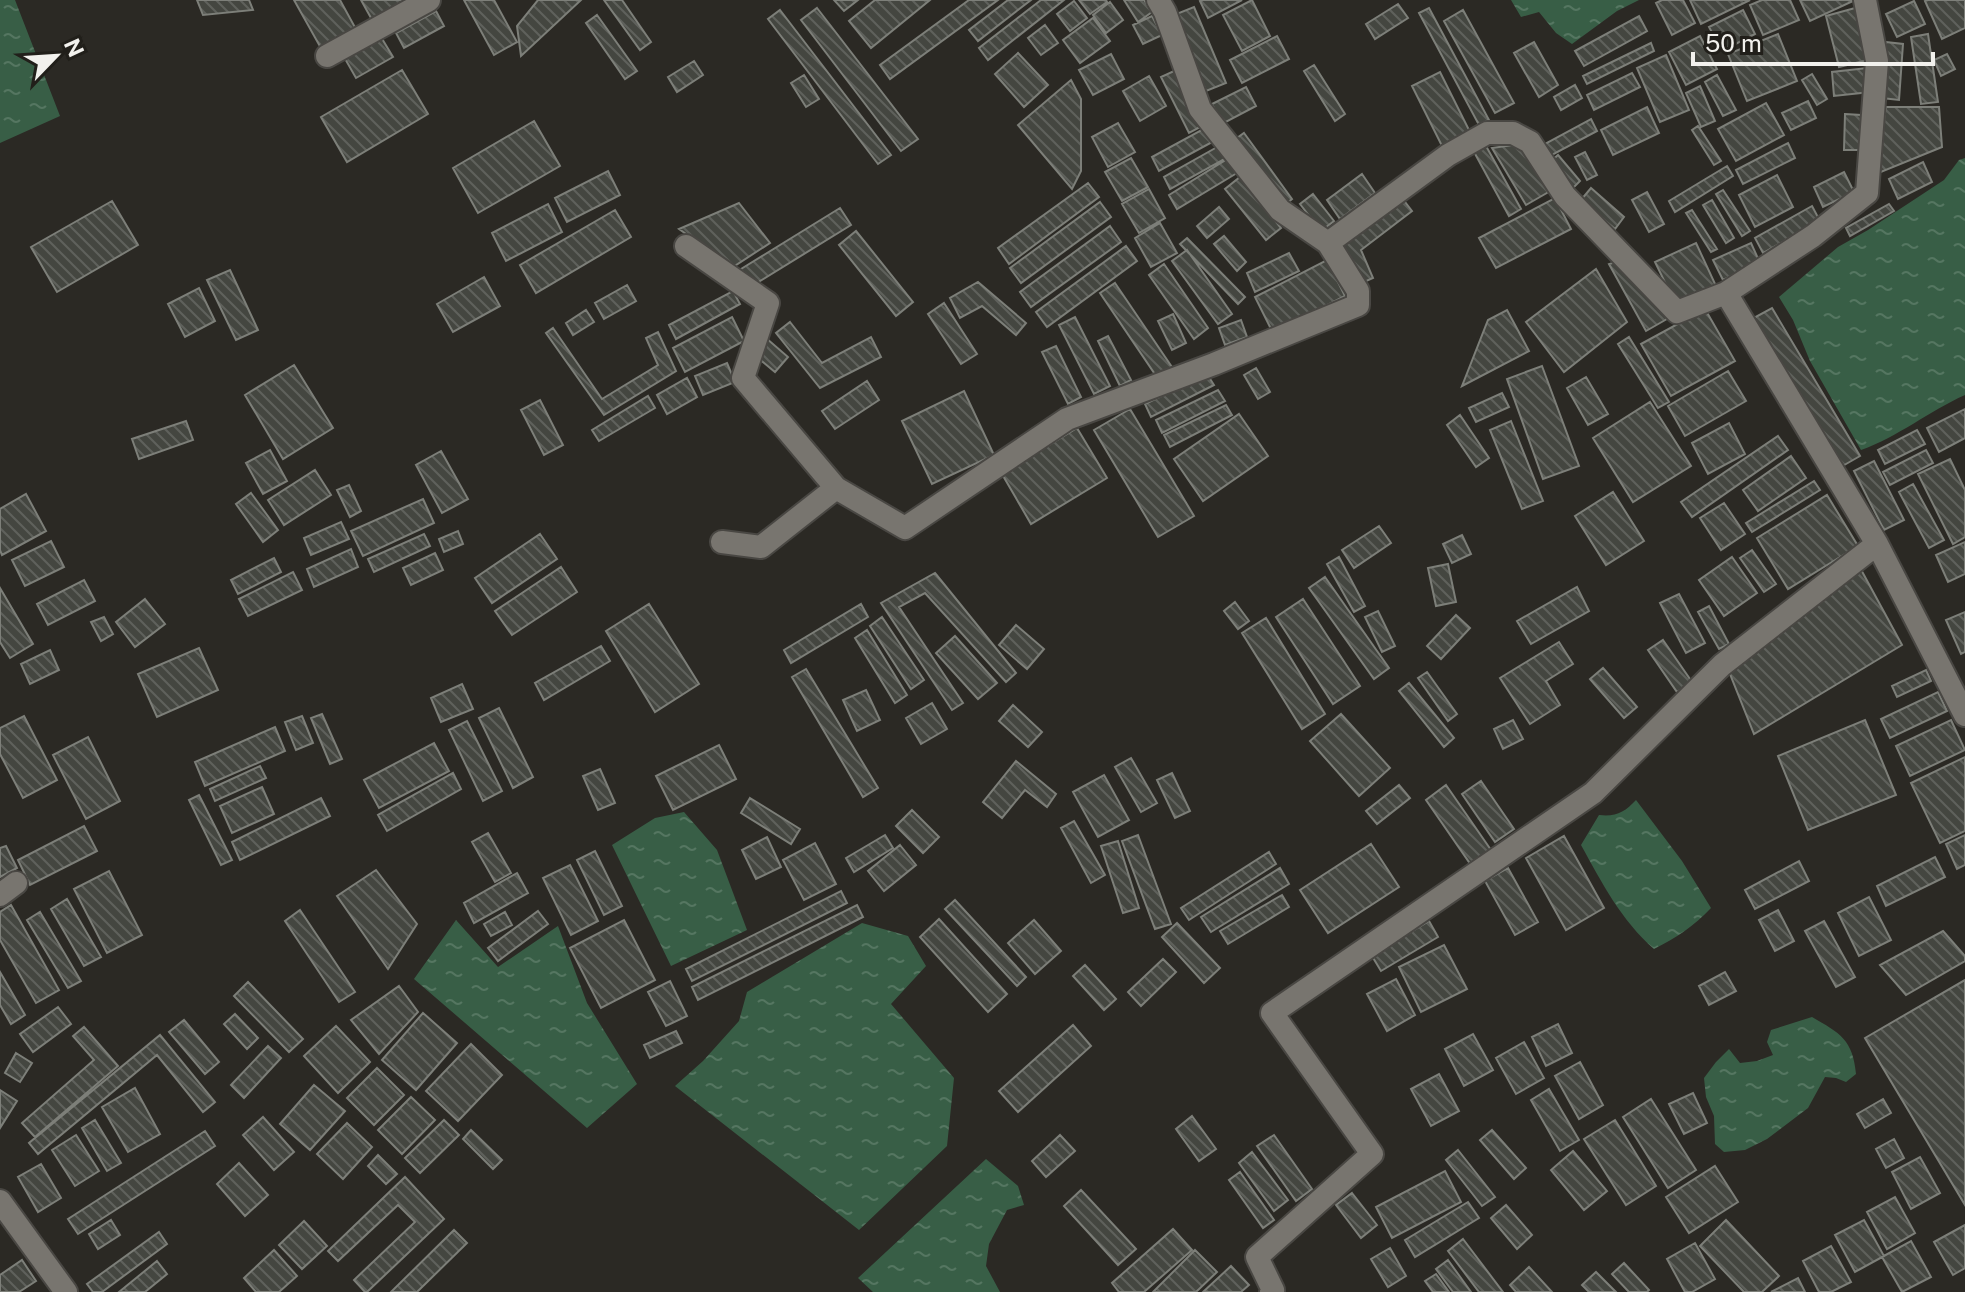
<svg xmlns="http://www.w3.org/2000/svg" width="1965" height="1292" font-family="'Public Sans',sans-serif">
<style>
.water{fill:url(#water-ripples)}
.building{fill:url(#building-back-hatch);stroke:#7d7f79;stroke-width:2}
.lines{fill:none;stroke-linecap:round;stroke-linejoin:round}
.minor-casing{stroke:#494743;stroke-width:26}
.minor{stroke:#78756f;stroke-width:22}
</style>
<defs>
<pattern id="water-ripples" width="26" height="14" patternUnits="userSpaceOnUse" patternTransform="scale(2)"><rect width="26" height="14" fill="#385e46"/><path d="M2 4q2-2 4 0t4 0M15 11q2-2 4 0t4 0" fill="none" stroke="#557661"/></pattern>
<pattern id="building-back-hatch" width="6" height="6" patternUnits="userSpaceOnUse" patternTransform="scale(2)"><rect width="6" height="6" fill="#444640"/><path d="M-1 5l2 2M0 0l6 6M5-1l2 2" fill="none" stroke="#5f615c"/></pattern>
</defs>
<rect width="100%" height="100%" fill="#2b2924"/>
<!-- water -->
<path class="water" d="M0 0H15L60 116 0 143Z
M1511 0H1639L1617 11 1572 44 1556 33 1539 12 1521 17Z
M1965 158V395C1929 411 1898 437 1861 450L1810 361 1793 320 1779 297 1838 247 1868 230 1944 180 1959 160Z
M1636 800 1682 861 1711 908C1694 926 1676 938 1654 949 1621 920 1602 883 1581 845L1599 815C1616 817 1625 812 1636 800Z
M684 812 717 850 747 930 671 966 612 845 655 818Z
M456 920 498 967 558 926 587 1003 637 1084 587 1128 414 979Z
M862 923 908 936 926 966 891 1004 954 1078 947 1146 859 1230 675 1086 703 1061 739 1021 747 992Z
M1812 1017C1840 1033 1853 1040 1856 1074L1846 1082 1836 1078 1825 1077 1808 1108 1767 1139 1745 1150 1724 1152 1715 1144 1714 1116 1706 1097 1704 1078 1716 1062 1729 1049 1740 1063 1757 1061 1773 1055 1767 1042 1771 1030Z
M986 1159 1018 1186 1024 1205 1007 1210 989 1244 986 1266 1000 1292H873L858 1278Z"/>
<!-- building -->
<path class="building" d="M197 0H249L253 10 203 15Z
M294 0H340L357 31 322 50Z
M361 0H410L376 27Z
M464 0H494L517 42 494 55Z
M538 0H581L521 56 517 26Z
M604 0H622L651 42 640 50Z
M834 0H858L844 11Z
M875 0H930L871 48 849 21Z
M969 0H998L890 79 880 65Z
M1008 0H1031L978 41 969 30Z
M1041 0H1064L988 60 979 48Z
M1079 0H1106L1107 2 1090 14Z
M1124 0H1144L1152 12 1138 22Z
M1203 0H1242L1208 18 1200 1Z
M1252 0 1270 36 1242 51 1223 15Z
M1662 0H1683L1695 23 1672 35 1656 3Z
M1690 0H1750L1701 24Z
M1762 0H1790L1799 20 1763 35 1750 5Z
M1800 0H1855L1810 21Z
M1928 0H1965V28L1942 39 1925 1Z
M1074 1 1087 18 1070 31 1057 14Z
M1914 1 1925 24 1897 37 1886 14Z
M1110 2 1123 20 1106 33 1093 15Z
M1398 4 1408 18 1375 39 1366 24Z
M1194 7 1226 83 1206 91 1174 15Z
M817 8 918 139 901 151 801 20Z
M1429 8 1489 120 1479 125 1419 13Z
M1855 8 1868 60 1839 67 1826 16Z
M780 10 891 155 878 164 768 19Z
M1463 10 1514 103 1495 113 1444 21Z
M1743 10 1755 34 1722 51 1709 27Z
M436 11 444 26 404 48 396 33Z
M597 15 637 71 625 79 586 23Z
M1152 16 1162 35 1143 44 1133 25Z
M1639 16 1647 31 1584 66 1575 51Z
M1093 18 1110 41 1080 63 1063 40Z
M1045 25 1058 43 1041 55 1028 38Z
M1778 34 1797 81 1747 101 1728 54Z
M1928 34 1938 102 1921 104 1911 37Z
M1277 36 1289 59 1242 83 1230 60Z
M1700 36 1717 69 1686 85 1669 52Z
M381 37 393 57 356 78 344 57Z
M1534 42 1558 85 1539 97 1514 53Z
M1886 42 1903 44 1899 100 1882 98Z
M1651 43 1654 51 1587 84 1583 76Z
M1018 53 1048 85 1024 107 995 74Z
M1111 54 1124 79 1093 95 1079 70Z
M1947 54 1955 69 1941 76 1934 60Z
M1666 55 1689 110 1660 122 1637 68Z
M694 61 703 75 677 92 668 77Z
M1314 65 1345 114 1335 121 1304 71Z
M1867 68 1870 92 1834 96 1832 72Z
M402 70 428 114 347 162 321 117Z
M1174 71 1202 126 1189 133 1161 77Z
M1440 72 1470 132 1442 146 1412 86Z
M1632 73 1640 87 1594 110 1587 95Z
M1812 74 1827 99 1817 105 1802 80Z
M804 75 819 99 806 107 791 83Z
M1717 75 1736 110 1723 116 1705 82Z
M1149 76 1166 106 1140 121 1123 91Z
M1071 80 1081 99V171L1072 189 1018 125Z
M1575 85 1582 98 1561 110 1554 97Z
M1700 86 1715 121 1701 127 1686 93Z
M1246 87 1256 106 1222 124 1212 104Z
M1808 101 1816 118 1791 130 1782 113Z
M1766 103 1784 135 1736 161 1718 129Z
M1647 107 1659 133 1613 155 1601 130Z
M1886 107H1939L1942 147 1876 174Z
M1845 114 1861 115V150H1844Z
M1591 119 1597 131 1548 157 1541 146Z
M534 121 560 166 478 213 453 168Z
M1118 123 1135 152 1108 167 1092 137Z
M1698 126 1721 161 1714 165 1692 130Z
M1207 127 1214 141 1159 171 1152 157Z
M1244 133 1292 199 1286 204 1237 138Z
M1788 143 1795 158 1743 184 1736 170Z
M1520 144 1552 190 1526 205 1492 148Z
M1219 146 1226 158 1170 189 1164 177Z
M1486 146 1521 209 1509 216 1474 152Z
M1585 152 1597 175 1587 180 1575 157Z
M1558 155 1580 181 1572 189 1549 163Z
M1131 158 1148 187 1122 201 1105 172Z
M1229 158 1237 173 1177 209 1169 195Z
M1923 162 1932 182 1898 199 1889 179Z
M1727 166 1733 176 1675 212 1669 201Z
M608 171 620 195 567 222 555 198Z
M1844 172 1854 192 1823 207 1814 187Z
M1362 174 1375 193 1340 219 1327 200Z
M1777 175 1793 207 1755 227 1739 195Z
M1240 177 1281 228 1266 240 1225 189Z
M1088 183 1099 197 1009 264 998 248Z
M1591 188 1624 217 1615 229 1581 200Z
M1149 189 1165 218 1139 233 1122 204Z
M1723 190 1750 231 1742 236 1716 194Z
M1647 192 1664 224 1649 232 1632 200Z
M1313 194 1334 221 1321 231 1300 204Z
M1402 198 1412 211 1361 250 1373 278 1364 282 1342 244Z
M1555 198 1571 229 1496 268 1479 238Z
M1712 200 1734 238 1726 243 1703 205Z
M112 201 138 245 57 292 31 247Z
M1100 202 1111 217 1021 283 1010 268Z
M739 203 770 243 733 267 679 229Z
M548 204 562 232 506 261 492 233Z
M1889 204 1894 211 1850 236 1846 228Z
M1812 206 1820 221 1763 253 1755 238Z
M1219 207 1229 219 1207 238 1197 226Z
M840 208 851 225 752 286 741 269Z
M615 210 631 237 536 293 520 265Z
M1692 210 1717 249 1711 252 1686 213Z
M1160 223 1177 253 1151 267 1135 238Z
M1110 226 1121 242 1031 307 1020 292Z
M856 231 913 302 896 316 839 245Z
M1224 236 1246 262 1237 271 1214 244Z
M1187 238 1245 297 1238 304 1180 244Z
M1696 243 1716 286 1676 305 1655 262Z
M1751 243 1760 263 1723 280 1713 260Z
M1126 246 1137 261 1047 327 1036 312Z
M1187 250 1232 314 1218 324 1172 261Z
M1289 253 1299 271 1255 292 1247 273Z
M1327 260 1345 296 1273 333 1255 297Z
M1623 260 1647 284 1667 319 1646 331 1609 264Z
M1164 264 1208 328 1194 339 1149 275Z
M1596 269 1627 322 1564 372 1526 322Z
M230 270 258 330 236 340 207 280Z
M484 277 500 306 453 332 437 304Z
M978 282 1026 323 1016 335 982 306 960 318 950 298Z
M1115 283 1178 376 1163 386 1100 293Z
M627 285 636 301 604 319 595 303Z
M199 288 215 321 185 337 168 304Z
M733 291 740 304 676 339 669 325Z
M944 303 977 354 961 364 928 314Z
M1772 308 1860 456 1839 468 1752 319Z
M1705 309 1735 361 1671 396 1641 344Z
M586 310 594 322 573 335 566 323Z
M1507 310 1529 351 1462 386 1488 320Z
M1173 314 1186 343 1172 350 1158 321Z
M732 317 744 341 685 372 673 348Z
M1075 317 1110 386 1094 394 1059 325Z
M1241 320 1247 337 1225 345 1219 328Z
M790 322 822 363 871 337 881 357 820 388 776 333Z
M553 328 602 399 658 365 646 338 658 332 676 371 604 415 546 333Z
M1108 336 1131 380 1120 386 1098 341Z
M1629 337 1669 402 1658 408 1618 344Z
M766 338 788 357 775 372 752 353Z
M1056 346 1081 397 1068 404 1042 352Z
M727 363 735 382 703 395 695 376Z
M294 365 333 428 283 459 245 395Z
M1542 366 1579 466 1543 479 1507 379Z
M1256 368 1270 392 1258 399 1244 375Z
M1728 371 1746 401 1685 436 1668 406Z
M1207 374 1214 385 1151 417 1145 404Z
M1586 377 1608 414 1588 425 1567 388Z
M687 378 697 397 667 414 657 395Z
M867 381 879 400 835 429 822 411Z
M1218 390 1225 401 1162 433 1156 420Z
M964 391 994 455 932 484 902 421Z
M1502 393 1509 407 1476 422 1469 408Z
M648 396 655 408 599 441 592 430Z
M540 400 563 445 544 455 521 410Z
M1650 402 1691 466 1633 502 1593 438Z
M1226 405 1232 415 1170 447 1164 435Z
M1130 409 1194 516 1158 537 1094 430Z
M1965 409V438L1939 452 1927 428Z
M1239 414 1268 456 1203 501 1174 459Z
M1460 415 1489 458 1476 467 1447 425Z
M186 421 193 440 139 459 132 439Z
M1511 421 1543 501 1522 509 1490 430Z
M1729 423 1745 454 1708 474 1692 443Z
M1077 428 1107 478 1031 524 1002 474Z
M1917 430 1925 444 1885 464 1878 450Z
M1778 436 1788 450 1692 517 1681 502Z
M270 450 287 481 263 494 246 463Z
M1926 450 1933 463 1890 485 1883 472Z
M441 451 468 499 442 513 416 465Z
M1791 456 1806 478 1758 511 1743 490Z
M1950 459 1965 490V537L1953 544 1918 474Z
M1874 461 1904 520 1884 530 1854 471Z
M315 470 331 495 284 525 268 500Z
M1814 481 1820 490 1752 532 1746 523Z
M1913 484 1944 540 1929 548 1899 492Z
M349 485 361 511 350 517 337 490Z
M1613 492 1644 541 1606 565 1575 516Z
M251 493 278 530 263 542 236 504Z
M26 494 46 531 2 555 0 550V509Z
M1827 495 1858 546 1788 589 1757 538Z
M423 499 434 523 363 556 351 531Z
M1724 503 1745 534 1721 550 1700 518Z
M341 522 349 539 311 555 304 538Z
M1379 526 1391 543 1354 568 1342 550Z
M458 531 463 544 444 552 439 539Z
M424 534 430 546 374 572 368 559Z
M540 534 557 559 492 603 475 578Z
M1462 535 1471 554 1452 563 1443 544Z
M51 541 64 567 25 586 12 560Z
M1965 542V574L1948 582 1936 555Z
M351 549 358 567 314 587 307 569Z
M1752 550 1776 584 1764 592 1740 558Z
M435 553 443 570 411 585 403 568Z
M1852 553 1902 645 1754 734 1722 654Z
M1339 557 1365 606 1354 612 1327 564Z
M1732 557 1757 593 1724 616 1699 580Z
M274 558 281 572 238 594 231 580Z
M1448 564 1456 602 1436 606 1428 568Z
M561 567 577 592 512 635 495 611Z
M293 572 302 590 248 616 239 599Z
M935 573 1016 673 1006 682 925 593 899 607 963 703 952 710 881 603Z
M1325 577 1389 668 1374 679 1309 588Z
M84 580 95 601 48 625 37 604Z
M1577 587 1589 611 1531 644 1517 621Z
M0 588 33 644 10 658 0 642Z
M1679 594 1705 643 1686 653 1660 603Z
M145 599 165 624 135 647 116 622Z
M1303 599 1360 686 1333 704 1276 617Z
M1235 602 1249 621 1238 629 1224 611Z
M649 604 699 684 655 712 606 631Z
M861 604 868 617 791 663 784 650Z
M1709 606 1729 644 1719 649 1698 612Z
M1378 611 1395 646 1382 652 1365 617Z
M1965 612V652L1961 654 1946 620Z
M1456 615 1470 628 1441 659 1427 646Z
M104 617 113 634 101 641 91 622Z
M882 617 924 680 911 689 870 626Z
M1266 618 1325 714 1302 729 1242 633Z
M1016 625 1044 649 1027 669 999 645Z
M867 630 907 695 895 703 855 638Z
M955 636 997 683 978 699 936 653Z
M1663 640 1692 682 1677 692 1648 650Z
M1559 642 1573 664 1546 681 1560 705 1530 724 1500 678Z
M601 646 610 661 544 700 535 683Z
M199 648 218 690 157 717 138 674Z
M50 650 59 670 30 684 21 664Z
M1603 668 1637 707 1624 718 1590 679Z
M806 669 878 788 863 797 792 677Z
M1926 670 1931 681 1897 697 1892 686Z
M1427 672 1457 714 1448 721 1418 678Z
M1409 683 1454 738 1444 747 1399 691Z
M462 684 473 709 441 722 431 698Z
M866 690 880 720 857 731 843 700Z
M1938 692 1947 711 1890 738 1881 719Z
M932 703 947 729 921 744 906 718Z
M1013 705 1042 732 1028 747 999 721Z
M499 708 533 777 513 788 479 718Z
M322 714 342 759 330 764 311 718Z
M1341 714 1390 768 1359 796 1310 741Z
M24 716 57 780 23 798 0 754V728Z
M302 716 313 743 296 750 285 722Z
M1513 720 1523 739 1503 749 1494 729Z
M1865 720 1896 795 1808 830 1778 756Z
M1951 720 1965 750 1910 776 1896 746Z
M467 721 502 791 483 801 449 730Z
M275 727 285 751 205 786 195 762Z
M88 737 120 801 86 819 53 755Z
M434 743 449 771 379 808 364 780Z
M719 745 736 779 673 810 656 776Z
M1965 757V831L1940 843 1911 783Z
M1131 758 1157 803 1141 812 1115 767Z
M1016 761 1056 794 1047 807 1025 790 1002 818 983 802Z
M260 766 266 778 215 801 210 789Z
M600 769 615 803 598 810 583 776Z
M453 773 461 789 387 831 378 815Z
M1172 773 1190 811 1175 818 1157 780Z
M1104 775 1129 820 1098 837 1073 792Z
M1481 781 1514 829 1495 842 1462 794Z
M1399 785 1410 798 1377 824 1366 811Z
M1446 785 1491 850 1471 865 1426 800Z
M262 787 274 814 232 833 220 806Z
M199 795 232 860 221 865 189 800Z
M321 798 330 816 240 860 232 842Z
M750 798 800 829 791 844 741 813Z
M912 810 939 837 923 853 896 826Z
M1074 821 1105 875 1091 883 1061 828Z
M84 826 97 851 30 885 18 860Z
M488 833 511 873 495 882 472 842Z
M885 835 893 848 854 872 846 858Z
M1138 835 1171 924 1155 929 1122 841Z
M1965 835V865L1957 869 1946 844Z
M1564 836 1604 908 1566 930 1526 858Z
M767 837 781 867 756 879 742 850Z
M1118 841 1139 908 1123 913 1101 846Z
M815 843 836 884 804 900 783 860Z
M1371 844 1399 887 1328 933 1300 890Z
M900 845 916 865 884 891 868 871Z
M6 846 17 868 0 877V848Z
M595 851 622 906 604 915 577 860Z
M1269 852 1276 864 1189 920 1181 908Z
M1935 857 1945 877 1886 906 1877 886Z
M1799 861 1809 881 1755 909 1745 890Z
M570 865 598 921 571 935 543 878Z
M1280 868 1289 884 1211 932 1201 917Z
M1508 868 1538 922 1515 935 1485 881Z
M376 870 417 924 388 969 337 896Z
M109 871 142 935 107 953 74 889Z
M517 873 528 893 474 923 464 903Z
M841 891 847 903 692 981 686 969Z
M1282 895 1289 907 1228 944 1220 931Z
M1869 897 1891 940 1859 956 1838 913Z
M67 899 101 957 84 966 51 909Z
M955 900 1026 977 1017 986 945 909Z
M11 905 59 990 36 1003 0 940V912Z
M857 905 863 917 698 1000 692 987Z
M300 910 355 992 339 1002 285 921Z
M1778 910 1794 941 1775 951 1759 920Z
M538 911 548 924 498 961 488 948Z
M40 912 81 981 68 988 27 920Z
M505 912 512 925 491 936 484 924Z
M939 919 1007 994 988 1012 920 937Z
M624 920 655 980 601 1008 570 948Z
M1034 920 1061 951 1035 974 1008 943Z
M1429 921 1438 937 1381 971 1372 956Z
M1824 921 1855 977 1836 987 1805 931Z
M1177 923 1220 968 1204 983 1162 937Z
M1943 931 1965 956V961L1906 995 1880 965Z
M1444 945 1467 989 1421 1012 1399 967Z
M1163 959 1176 972 1141 1006 1128 992Z
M1085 965 1116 999 1104 1010 1073 976Z
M0 972 25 1015 11 1024 0 1005Z
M1725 972 1736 991 1709 1005 1699 986Z
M1396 979 1415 1015 1387 1031 1367 994Z
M1965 980V1205L1865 1038Z
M670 981 687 1016 666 1026 648 992Z
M248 982 303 1039 289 1052 234 996Z
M399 986 418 1012 379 1054 351 1020Z
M58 1007 71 1024 33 1052 20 1034Z
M423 1013 457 1043 416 1090 382 1060Z
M235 1014 258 1038 247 1049 224 1024Z
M184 1020 219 1062 205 1074 169 1032Z
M1558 1024 1572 1053 1546 1066 1532 1037Z
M1073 1025 1091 1046 1018 1112 999 1091Z
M336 1026 370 1062 338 1093 304 1056Z
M84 1027 118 1066 35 1137 22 1123 94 1060 73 1036Z
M676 1031 682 1043 650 1058 644 1045Z
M1473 1034 1493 1070 1464 1086 1445 1049Z
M160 1035 215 1102 203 1112 157 1055 38 1154 29 1143Z
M1524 1042 1544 1078 1516 1094 1496 1058Z
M471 1044 502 1075 458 1121 426 1091Z
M268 1046 281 1058 244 1098 231 1085Z
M16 1053 32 1063 20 1082 5 1073Z
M1580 1062 1603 1105 1579 1119 1555 1076Z
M377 1068 404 1095 374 1125 347 1098Z
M1439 1074 1459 1111 1431 1126 1411 1089Z
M314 1085 345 1111 310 1150 280 1124Z
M135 1088 160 1134 128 1152 102 1107Z
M1549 1089 1579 1140 1560 1151 1531 1100Z
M0 1090 17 1101 0 1128Z
M1693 1093 1707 1123 1684 1134 1669 1104Z
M411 1097 435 1120 402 1154 378 1130Z
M1651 1099 1696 1170 1668 1188 1623 1117Z
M1883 1099 1891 1113 1865 1128 1857 1114Z
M1192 1116 1216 1149 1199 1161 1176 1129Z
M263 1117 294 1152 274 1170 243 1135Z
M95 1120 121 1163 107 1171 82 1128Z
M444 1120 459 1135 420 1173 405 1158Z
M1615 1120 1656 1186 1626 1205 1584 1139Z
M347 1123 372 1147 343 1179 317 1154Z
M471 1130 502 1160 493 1169 463 1139Z
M1492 1130 1526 1168 1514 1179 1480 1140Z
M205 1131 215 1146 78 1234 68 1219Z
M76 1135 99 1171 75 1186 52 1150Z
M1060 1135 1075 1151 1046 1177 1032 1161Z
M1274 1135 1312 1189 1296 1201 1257 1146Z
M1894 1139 1904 1158 1886 1168 1876 1149Z
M1458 1150 1495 1197 1482 1206 1446 1160Z
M1573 1151 1607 1191 1584 1210 1551 1170Z
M1252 1152 1288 1200 1274 1211 1239 1163Z
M378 1155 397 1174 386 1184 368 1166Z
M1920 1157 1940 1193 1911 1209 1892 1172Z
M239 1163 268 1195 245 1216 217 1184Z
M41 1164 61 1198 38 1212 18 1177Z
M1715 1166 1738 1202 1689 1233 1666 1197Z
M1445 1171 1461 1202 1392 1238 1376 1207Z
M1240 1172 1274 1220 1263 1228 1229 1180Z
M405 1177 444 1219 367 1292H365L354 1280 415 1222 398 1205 338 1261 328 1251Z
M1081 1190 1136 1249 1118 1265 1064 1206Z
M1352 1193 1377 1225 1361 1238 1336 1205Z
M1895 1197 1915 1233 1887 1249 1867 1212Z
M1468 1202 1479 1218 1415 1257 1405 1240Z
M1506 1205 1532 1235 1517 1249 1491 1218Z
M111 1220 120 1235 98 1249 89 1234Z
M1726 1220 1779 1276 1762 1292H1744L1700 1246Z
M1864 1220 1884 1256 1855 1272 1835 1235Z
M304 1221 327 1246 302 1269 279 1245Z
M1965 1225V1268L1953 1275 1934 1242Z
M1173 1229 1192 1250 1144 1292H1119L1112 1283Z
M454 1230 467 1243 417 1292H391Z
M159 1232 167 1244 102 1292H93L87 1284Z
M1463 1239 1503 1292H1479L1448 1251Z
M1911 1241 1931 1277 1902 1292 1882 1257Z
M1695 1243 1715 1279 1692 1292H1685L1667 1259Z
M1831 1246 1851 1282 1831 1292H1819L1803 1261Z
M1390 1248 1406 1276 1388 1287 1371 1259Z
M274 1250 297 1276 279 1292H256L244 1278Z
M1195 1250 1217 1272 1196 1292H1153Z
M22 1260 36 1281 19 1292H0V1275Z
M1448 1260 1471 1292H1453L1436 1269Z
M157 1261 167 1274 145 1292H119Z
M1624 1263 1649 1290 1647 1292H1629L1612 1274Z
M1231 1266 1249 1285 1241 1292H1203Z
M1529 1267 1552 1292H1516L1510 1285Z
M1596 1272 1616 1292H1589L1582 1285Z
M1436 1274 1449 1292H1433L1425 1281Z
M1798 1278 1805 1292H1771Z"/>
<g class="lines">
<!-- minor casing -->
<g class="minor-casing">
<path id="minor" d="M327 56 429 0
M1328 243 1448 155 1487 133H1513L1530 142 1565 196 1677 312 1726 293 1813 236 1867 193 1877 61 1865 0
M686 246 768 303 743 378 836 488
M1726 293 1877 544 1965 715
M722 542 761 547 836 488 905 528 1067 419 1214 364 1358 305V291L1328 243 1280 210 1200 109 1165 12 1158 0
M0 895 16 883
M0 1201 66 1292
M1271 1292 1273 1290 1257 1257 1372 1154 1272 1013 1593 793 1722 665 1877 544"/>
</g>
<!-- minor -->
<use href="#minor" class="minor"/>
</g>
<!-- north arrow -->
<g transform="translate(56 56) rotate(65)" stroke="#211f1a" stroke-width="6" paint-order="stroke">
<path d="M0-6L14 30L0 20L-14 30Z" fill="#f2f1ed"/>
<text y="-12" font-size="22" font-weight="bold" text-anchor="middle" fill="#f2f1ed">N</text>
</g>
<!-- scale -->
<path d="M1693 52v12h240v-12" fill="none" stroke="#f2f1ed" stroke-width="4"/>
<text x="1705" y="52" font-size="24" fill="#f2f1ed" stroke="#211f1a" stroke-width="6" paint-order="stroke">50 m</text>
</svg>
